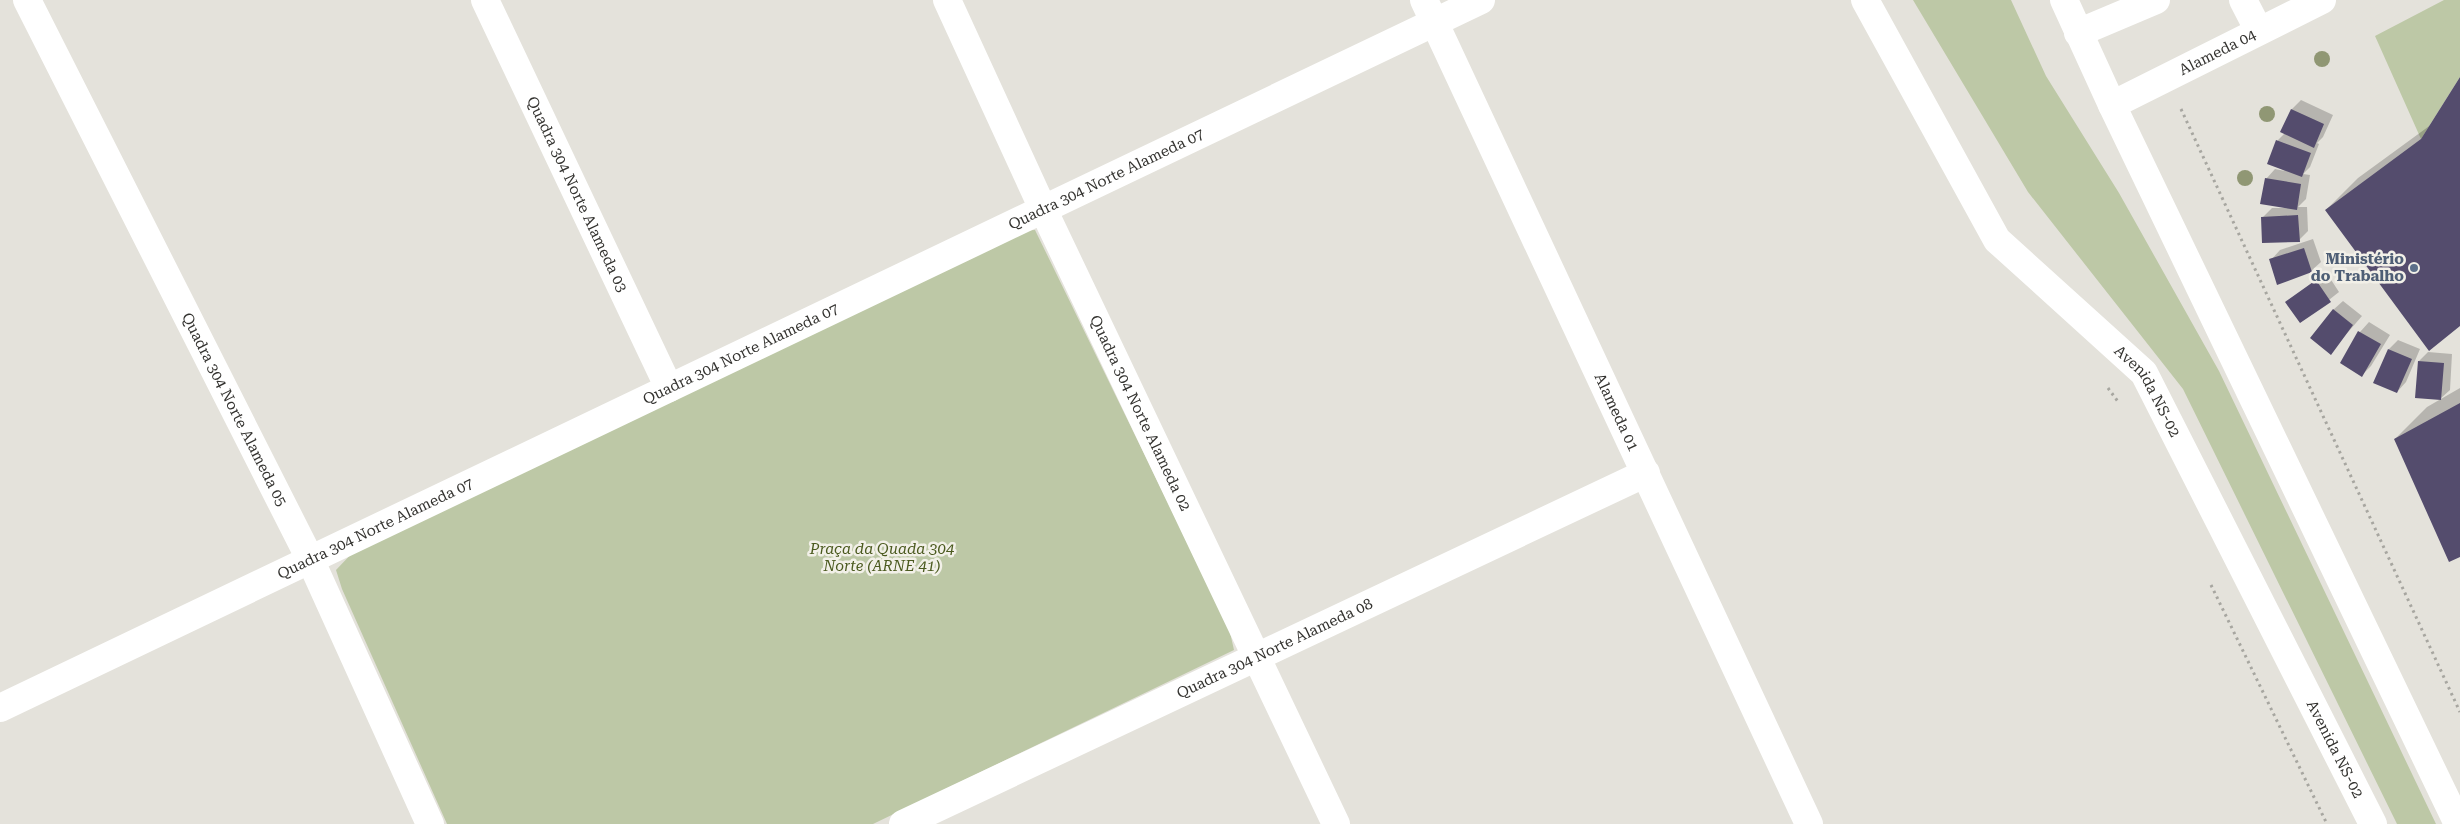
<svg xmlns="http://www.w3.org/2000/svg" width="2460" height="824" font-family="'Roboto Serif',serif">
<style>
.green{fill:#bdc8a6}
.shadow{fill:#0003}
.building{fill:#544c6d}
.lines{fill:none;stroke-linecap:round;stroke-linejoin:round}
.path{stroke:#a7a6a0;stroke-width:3;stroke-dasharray:2.5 4;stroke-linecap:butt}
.minor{stroke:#fff;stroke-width:28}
.tree{fill:#909774}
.service-dot{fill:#5c6f8a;stroke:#f2f0e8;stroke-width:2}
.labels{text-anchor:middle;stroke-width:5;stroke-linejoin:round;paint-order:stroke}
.street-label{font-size:15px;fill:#343330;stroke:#f2f0e8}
.service-label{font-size:15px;font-weight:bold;fill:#4e5e75;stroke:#f2f0e8;text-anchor:end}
.park-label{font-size:15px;font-style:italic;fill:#4b5a1f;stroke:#f2f0e8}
</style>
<rect width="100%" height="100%" fill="#e4e2db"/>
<!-- green -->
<path class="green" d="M1913 0H2011L2046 76 2119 193 2219 371 2436 824H2397L2183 389 2028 192Z
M2444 0H2460V77L2421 139 2375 36Z
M1035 230 1229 628 1234 650 873 824H447L342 589 336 570 357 548 1016 231Z"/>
<!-- shadow -->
<path class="shadow" d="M2460 80V324L2326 210 2358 178 2432 124Z
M2301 100 2333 115 2323 137 2317 143 2319 144 2310 167 2303 174 2310 175 2306 199 2298 207H2307L2308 231 2299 240 2262 218 2272 208H2284L2266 179 2275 169 2285 171 2269 163 2278 140 2285 133 2292 109Z
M2313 239 2321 262 2311 271 2271 260 2280 250Z
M2326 272 2339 292 2301 322 2287 302Z
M2343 301 2362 316 2330 353 2333 310Z
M2369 322 2390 335 2371 366 2362 375 2342 363 2360 332Z
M2398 340 2420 349 2406 382 2397 392 2389 349Z
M2428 352 2452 354 2450 390 2440 399 2419 361Z
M2460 388V556L2395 439 2427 407Z"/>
<!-- building -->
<path class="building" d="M2460 77V326L2429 351 2325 210 2421 139Z
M2291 109 2324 124 2314 148 2280 132Z
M2276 140 2311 153 2302 177 2267 164Z
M2265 178 2301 184 2297 210 2260 204Z
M2298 215 2300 242 2262 243 2261 217Z
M2304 248 2312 272 2277 285 2269 259Z
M2316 280 2331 302 2300 323 2285 302Z
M2333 309 2353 325 2331 355 2310 338Z
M2358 331 2381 344 2362 377 2340 363Z
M2388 349 2412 359 2397 393 2373 383Z
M2418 361 2444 363 2441 400 2415 398Z
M2460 403V557L2449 562 2394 439Z"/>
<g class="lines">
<!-- path -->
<path class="path" d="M2181 109 2460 712
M2108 388 2119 403
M2211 585 2327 824"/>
<!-- minor -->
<g class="minor">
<path id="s1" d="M27 0 310 559 430 824"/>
<path id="s2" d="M485 0 669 388"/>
<path id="s3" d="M947 0 1043 209 1336 824"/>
<path id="s4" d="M1424 0 1809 824"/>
<path id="s5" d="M1865 0 1997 240 2144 373 2373 824"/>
<path d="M2064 0 2112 105 2458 824"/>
<path d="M2243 0 2259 31"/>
<path d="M2078 33 2156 0"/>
<path id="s6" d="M2112 105 2322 0"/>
<path id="s7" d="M0 708 1481 0"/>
<path id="s8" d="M903 824 1646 473"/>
</g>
</g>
<!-- trees -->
<g class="tree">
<circle cx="2322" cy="59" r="8"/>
<circle cx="2267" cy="114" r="8"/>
<circle cx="2245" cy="178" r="8"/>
</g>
<!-- markers -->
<circle class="service-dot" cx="2414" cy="268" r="5"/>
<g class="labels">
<!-- street labels -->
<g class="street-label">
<text dy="5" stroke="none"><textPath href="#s6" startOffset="118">Alameda 04</textPath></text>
<text dy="5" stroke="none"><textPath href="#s7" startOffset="1226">Quadra 304 Norte Alameda 07</textPath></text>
<text dy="5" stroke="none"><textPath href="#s2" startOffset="215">Quadra 304 Norte Alameda 03</textPath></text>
<text dy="5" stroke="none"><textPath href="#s7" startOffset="821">Quadra 304 Norte Alameda 07</textPath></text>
<text dy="5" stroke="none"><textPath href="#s5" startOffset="489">Avenida NS-02</textPath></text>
<text dy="5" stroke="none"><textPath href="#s1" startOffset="459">Quadra 304 Norte Alameda 05</textPath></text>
<text dy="5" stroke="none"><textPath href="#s4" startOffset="455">Alameda 01</textPath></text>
<text dy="5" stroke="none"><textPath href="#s3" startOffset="456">Quadra 304 Norte Alameda 02</textPath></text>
<text dy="5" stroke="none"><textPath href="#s7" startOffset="416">Quadra 304 Norte Alameda 07</textPath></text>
<text dy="5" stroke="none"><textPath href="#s8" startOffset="411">Quadra 304 Norte Alameda 08</textPath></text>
<text dy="5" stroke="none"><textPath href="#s5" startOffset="894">Avenida NS-02</textPath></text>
</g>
<!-- service labels -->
<g class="service-label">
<text x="2404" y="264">Ministério<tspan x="2404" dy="17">do Trabalho</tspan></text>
</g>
<!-- park labels -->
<g class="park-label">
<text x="882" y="554">Praça da Quada 304<tspan x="882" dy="17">Norte (ARNE 41)</tspan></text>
</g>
</g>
</svg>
